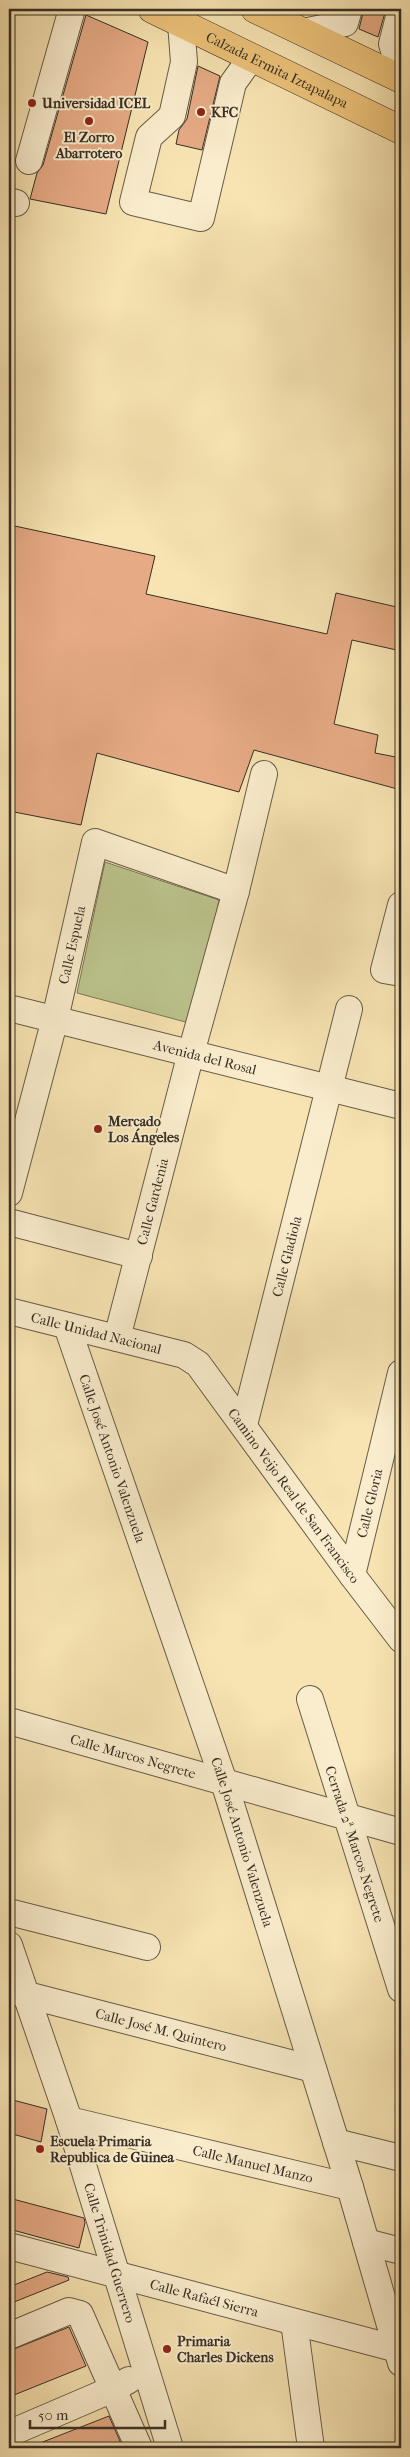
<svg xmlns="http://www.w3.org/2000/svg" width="410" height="2457" font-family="'IM FELL French Canon',serif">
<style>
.green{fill:#bcc48d;stroke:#7a7959}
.building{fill:#e6ab85;stroke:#372e25}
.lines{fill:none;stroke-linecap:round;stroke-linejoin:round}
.minor-casing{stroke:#675c48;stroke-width:28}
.major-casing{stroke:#372e25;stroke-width:29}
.minor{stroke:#faedcd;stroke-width:26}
.major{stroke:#ecc279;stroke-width:28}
.poi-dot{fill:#8f2418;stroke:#faedcd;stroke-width:2}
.labels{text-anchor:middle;stroke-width:4;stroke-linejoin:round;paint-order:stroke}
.street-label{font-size:14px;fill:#372e25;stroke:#faedcd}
.poi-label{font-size:14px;font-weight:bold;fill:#372e25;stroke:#faedcd;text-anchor:start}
</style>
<rect width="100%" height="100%" fill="#f7e4b2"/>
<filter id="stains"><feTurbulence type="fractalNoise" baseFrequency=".004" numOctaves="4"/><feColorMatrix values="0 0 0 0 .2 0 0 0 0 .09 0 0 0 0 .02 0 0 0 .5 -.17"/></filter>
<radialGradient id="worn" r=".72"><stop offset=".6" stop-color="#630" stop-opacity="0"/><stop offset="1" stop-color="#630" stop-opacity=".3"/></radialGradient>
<!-- green -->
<path class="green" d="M105 862 219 900 193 1024 77 993Z"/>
<!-- building -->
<path class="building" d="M364 9H386L378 37 359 29Z
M86 15 148 42 106 214 30 199 37 173 43 165Z
M198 66 220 76 202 150 176 144 179 130 187 119Z
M10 525 155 556 146 594 327 634 336 593 401 608V651L352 640 334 724 378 735 375 753 401 758V790L254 750 239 792 97 753 81 825 9 811Z
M9 2099 47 2109 41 2142 9 2133Z
M9 2198 84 2218 85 2223 79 2248 9 2229Z
M47 2272 68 2277 69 2280 9 2304V2287Z
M69 2327 86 2366 9 2397V2351Z
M109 2416 123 2448H31L30 2447Z"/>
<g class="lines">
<!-- minor casing -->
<g class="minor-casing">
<g id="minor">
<path d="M401 9 392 44 401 74"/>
<path d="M181 23 184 62 172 116 149 137 133 202 201 218 233 83 251 58"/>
<path d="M304 32 345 23 349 9"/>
<path d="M29 161 72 9"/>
<path d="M9 201 16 203"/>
<path d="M401 905 384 970 401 973"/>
<path id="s1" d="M9 1008 401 1106"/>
<path id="s2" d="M9 1193 55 1019 95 842 236 891"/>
<path d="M9 1222 139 1256"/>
<path id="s3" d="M9 1311 184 1355 198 1364 352 1575 401 1639"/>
<path id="s4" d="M67 1326 224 1782 350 2187 401 2363"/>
<path id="s5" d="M117 1338 191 1053 236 891 264 774"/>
<path id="s6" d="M244 1425 349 1009"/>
<path id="s7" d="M352 1575 401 1373"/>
<path d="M310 1699 401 1989"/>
<path id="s8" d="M9 1721 401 1832"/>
<path d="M9 1912 147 1947"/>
<path id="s9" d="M9 1945 69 2120 170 2448"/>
<path id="s10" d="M12 1991 313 2069"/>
<path id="s11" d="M69 2120 350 2187"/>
<path d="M336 2142 401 2158"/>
<path d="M366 2242 401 2251"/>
<path id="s12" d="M9 2246 401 2350"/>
<path d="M294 2322 311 2448"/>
<path d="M9 2336 69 2311 80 2314 139 2448"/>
<path d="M15 2431 113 2389 129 2380"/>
</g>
</g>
<!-- major casing -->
<g class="major-casing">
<g id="major">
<path id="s13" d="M152 9 401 130"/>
<path d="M255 9 401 79"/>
</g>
</g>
<!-- minor -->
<use href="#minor" class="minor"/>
<!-- major -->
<use href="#major" class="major"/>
</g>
<!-- markers -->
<g class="poi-dot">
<circle cx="32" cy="103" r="5"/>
<circle cx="201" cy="112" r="5"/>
<circle cx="89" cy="121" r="5"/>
<circle cx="98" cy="1129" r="5"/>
<circle cx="40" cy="2149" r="5"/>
<circle cx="167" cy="2349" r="5"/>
</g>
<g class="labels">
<!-- street labels -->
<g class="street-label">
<text dy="5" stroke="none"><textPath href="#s13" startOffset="139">Calzada Ermita Iztapalapa</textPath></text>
<text dy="5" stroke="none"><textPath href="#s2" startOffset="256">Calle Espuela</textPath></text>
<text dy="5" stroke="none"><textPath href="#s1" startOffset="202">Avenida del Rosal</textPath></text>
<text dy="5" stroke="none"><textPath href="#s5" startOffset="141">Calle Gardenia</textPath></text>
<text dy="5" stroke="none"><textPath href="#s6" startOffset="174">Calle Gladiola</textPath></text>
<text dy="5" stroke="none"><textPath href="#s3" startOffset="90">Calle Unidad Nacional</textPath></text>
<text dy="5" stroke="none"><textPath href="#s4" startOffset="140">Calle José Antonio Valenzuela</textPath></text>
<text dy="5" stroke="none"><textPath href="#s3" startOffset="360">Camino Veijo Real de San Francisco</textPath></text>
<text dy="5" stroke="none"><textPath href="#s7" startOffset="74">Calle Gloria</textPath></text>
<text dy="5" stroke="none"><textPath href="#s8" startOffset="129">Calle Marcos Negrete</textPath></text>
<text dy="5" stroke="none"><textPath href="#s4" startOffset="545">Calle José Antonio Valenzuela</textPath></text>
<text transform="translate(355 1844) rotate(72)" y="5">Cerrada 2ª Marcos Negrete</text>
<text dy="5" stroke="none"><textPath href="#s10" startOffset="154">Calle José M. Quintero</textPath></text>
<text dy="5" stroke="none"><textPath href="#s11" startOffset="189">Calle Manuel Manzo</textPath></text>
<text dy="5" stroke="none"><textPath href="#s9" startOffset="324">Calle Trinidad Guerrero</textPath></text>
<text dy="5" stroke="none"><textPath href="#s12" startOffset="202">Calle Rafaél Sierra</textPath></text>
</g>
<!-- poi labels -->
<g class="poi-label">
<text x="42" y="108">Universidad ICEL</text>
<text x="211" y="117">KFC</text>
<text x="89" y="142" text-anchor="middle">El Zorro<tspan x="89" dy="16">Abarrotero</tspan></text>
<text x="108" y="1126">Mercado<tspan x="108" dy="16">Los Ángeles</tspan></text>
<text x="50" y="2146">Escuela Primaria<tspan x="50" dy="16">Republica de Guinea</tspan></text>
<text x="177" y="2346">Primaria<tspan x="177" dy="16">Charles Dickens</tspan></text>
</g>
</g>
<!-- margin -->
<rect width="410" height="2457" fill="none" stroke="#f7e4b2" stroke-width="30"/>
<rect x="10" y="10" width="390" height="2437" fill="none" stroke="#372e25" stroke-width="2.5"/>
<rect x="15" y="15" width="380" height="2427" fill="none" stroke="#372e25"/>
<!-- scale -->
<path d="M30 2420v8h135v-8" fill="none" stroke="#372e25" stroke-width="2.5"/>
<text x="38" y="2420" font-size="15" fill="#372e25" stroke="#faedcd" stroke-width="4" paint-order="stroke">50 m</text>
<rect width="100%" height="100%" filter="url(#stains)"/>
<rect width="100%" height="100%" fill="url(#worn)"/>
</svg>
